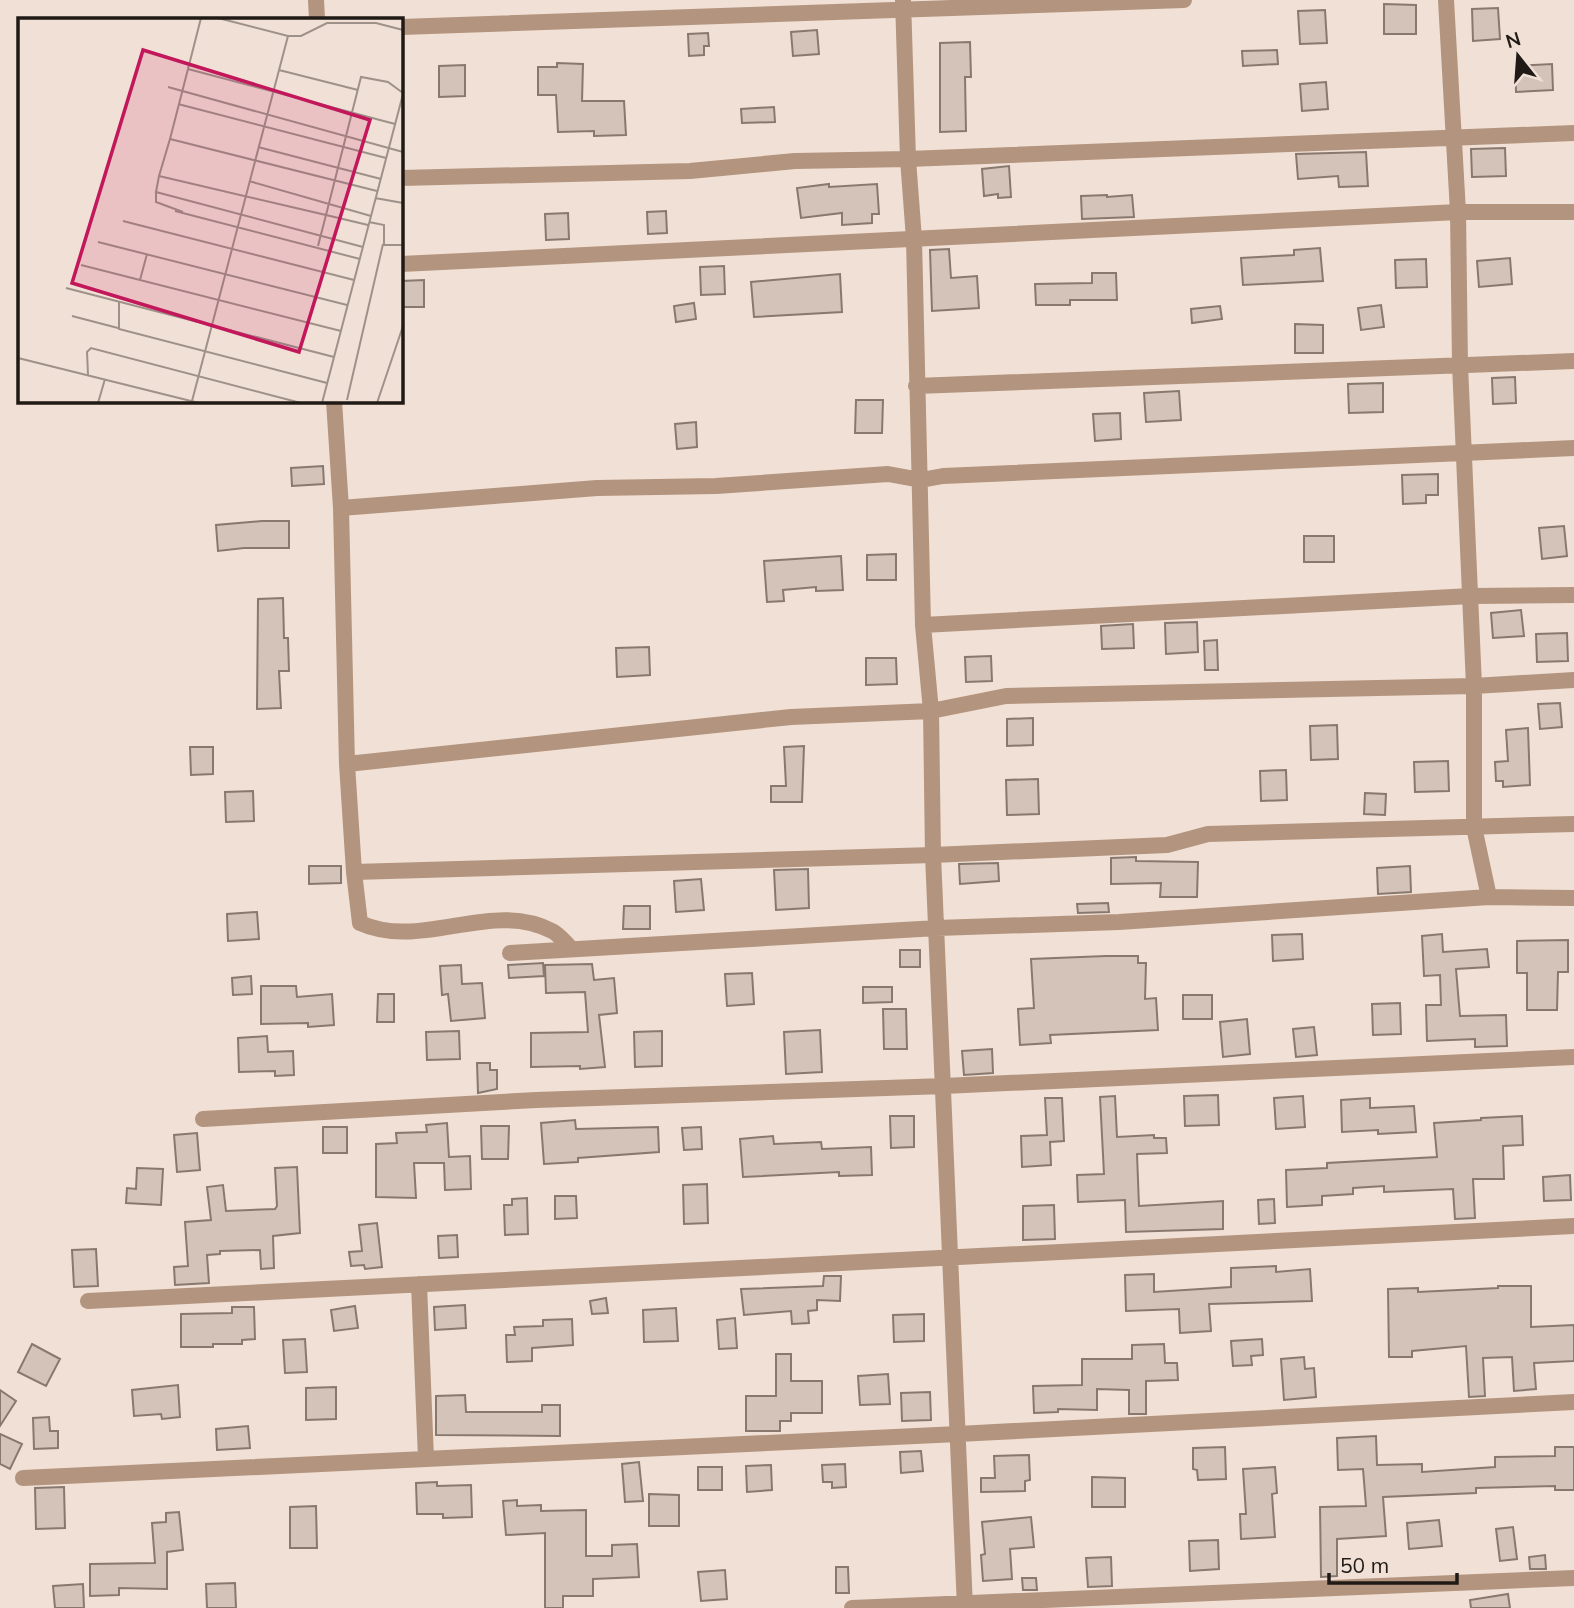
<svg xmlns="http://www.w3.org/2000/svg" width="1574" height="1608" font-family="Mulish,sans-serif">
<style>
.building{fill:#d4c3b8;stroke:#88796f;stroke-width:2}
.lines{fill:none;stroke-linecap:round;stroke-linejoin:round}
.street{stroke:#b3947e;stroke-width:16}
.inset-road{fill:none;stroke:#9d9189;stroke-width:2}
.view{fill:#c2185b;fill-opacity:0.15;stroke:#c2185b;stroke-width:3.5}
.inset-edge{fill:none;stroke:#201a16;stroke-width:3.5}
</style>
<rect width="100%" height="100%" fill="#f1e0d5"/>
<!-- building -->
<path class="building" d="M1384 4 1416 5V34H1384Z
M1498 8 1500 39 1473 41 1472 9Z
M1325 10 1327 43 1300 44 1298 11Z
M817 30 819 54 793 56 791 32Z
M708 33 709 46H704V55L689 56 688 34Z
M970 42 971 77H965L966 131 940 132V43Z
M1277 50 1278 64 1243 66 1242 51Z
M557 63 583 64 582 101H624L626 135 594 136V131L558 132 556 95H538V67H557Z
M1552 64 1553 90 1516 92 1515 66Z
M465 65V96L439 97V66Z
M1326 82 1328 109 1302 111 1300 84Z
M774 107 775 122 742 123 741 109Z
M1505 148 1506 176 1472 177 1471 149Z
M1366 152 1368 186 1339 187 1338 176 1298 179 1296 154Z
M1009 166 1011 197 998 198V194L984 196 982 169Z
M829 184V187L877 184 879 214H872V223L842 225V213L801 218 797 188Z
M1107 195V197L1132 195 1134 217 1082 219 1081 196Z
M666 211 667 233 648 234 647 212Z
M568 213 569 239 546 240 545 214Z
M1320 248 1323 281 1243 285 1241 258 1294 255V250Z
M949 249 951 278 977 276 979 308 932 311 930 250Z
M1510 258 1512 284 1479 287 1477 261Z
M1426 259 1427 287 1396 288 1395 260Z
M724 266 725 294 701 295 700 267Z
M1092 273H1116L1117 300H1070V305H1036L1035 284 1092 283Z
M840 274 842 312 754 317 751 282Z
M424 280V307H401V281Z
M694 303 696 319 676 322 674 306Z
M1381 305 1384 327 1361 330 1358 308Z
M1220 306 1222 319 1192 323 1191 309Z
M1295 324 1323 325V353H1295Z
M1515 377 1516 403 1493 404 1492 378Z
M1383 383V412L1349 413 1348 384Z
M1179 391 1181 420 1146 422 1144 393Z
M856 400H883L882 433H855Z
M1120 413 1121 439 1095 441 1093 414Z
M696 422 697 447 677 449 675 424Z
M323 466 324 484 292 486 291 468Z
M1438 474V495H1426V503L1403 504 1402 475Z
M262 521H289V548H244L218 551 216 525Z
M1564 526 1567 556 1542 559 1539 528Z
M1304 536H1334V562H1304Z
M896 554V580H867V555Z
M841 556 843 590 816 591V587L783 590 784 601 767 602 764 561Z
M283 598 284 638H288L289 671H279L281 708 257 709 258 599Z
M1521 610 1524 636 1493 638 1491 613Z
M1197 622 1198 652 1166 654 1165 623Z
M1133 624 1134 648 1102 649 1101 626Z
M1567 633 1568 661 1537 662 1536 634Z
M1217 640 1218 670H1205L1204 641Z
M649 647 650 675 617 677 616 648Z
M991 656 992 681 966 682 965 657Z
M866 658H896L897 684 866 685Z
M1560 703 1562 727 1540 729 1538 704Z
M1033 718V745L1007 746V719Z
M1337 725 1338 759 1311 760 1310 726Z
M1528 728 1530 785 1503 787V781H1496L1495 762 1508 761 1506 730Z
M804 746 802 802H771V786H786L784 747Z
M190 747H213V774L191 775Z
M1448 761 1449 791 1415 792 1414 762Z
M1286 770 1287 800 1261 801 1260 771Z
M1038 779 1039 814 1007 815 1006 780Z
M253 791 254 821 226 822 225 792Z
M1365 793 1386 794 1385 815 1364 814Z
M1136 857V861L1198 862 1197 897H1160L1161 883 1111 884V858Z
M998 863 999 881 960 884 959 864Z
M309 866H341V883L309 884Z
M1410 866 1411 892 1378 894 1377 868Z
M808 869 809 908 776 910 774 870Z
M701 879 704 910 676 912 674 881Z
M1108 903 1109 912 1078 913 1077 904Z
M624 906H650V929H623Z
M257 912 259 939 228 941 227 914Z
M1302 934 1303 959 1273 961 1272 935Z
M1442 934 1443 952 1487 949 1489 967 1456 969 1460 1016 1506 1015 1507 1046 1475 1047V1039L1427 1041 1426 1005H1441L1440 975 1424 976 1422 936Z
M1568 940V972H1558L1557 1010H1527V973H1517V941Z
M900 950H920V967H900Z
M1106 956H1138V963H1146L1145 999 1156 998 1158 1030 1050 1035 1051 1043 1020 1045 1018 1009 1034 1008 1031 959Z
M543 963 544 976 509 978 508 965Z
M592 964 594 980 614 978 617 1013 599 1015 605 1067 580 1069V1066L531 1067V1033L588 1032 585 992 546 993 545 965Z
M461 965 462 984 482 983 485 1018 451 1021 448 994 442 995 440 966Z
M752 973 754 1004 727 1006 725 974Z
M251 976 252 994 233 995 232 978Z
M261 986H296L297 997 332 994 334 1025 308 1027V1023L261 1024Z
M863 987H892V1002L863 1003Z
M378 994H394V1022H377Z
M1183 995H1212V1019H1183Z
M1400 1003 1401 1034 1373 1035 1372 1004Z
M883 1009H906L907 1049H884Z
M1247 1019 1250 1054 1223 1057 1220 1022Z
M1314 1027 1317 1055 1296 1057 1293 1029Z
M820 1030 822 1072 786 1074 784 1032Z
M459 1031 460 1059 427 1060 426 1032Z
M662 1031V1066L635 1067 634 1032Z
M267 1036 268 1052 293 1051 294 1075 275 1076V1071L239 1072 238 1038Z
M992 1049 993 1073 964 1075 962 1051Z
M477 1063H490V1070H497V1089L478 1093Z
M1218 1095 1219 1125 1185 1126 1184 1096Z
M1115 1096 1117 1137 1154 1135V1138H1166L1167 1153 1137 1154 1139 1206 1223 1201V1229L1126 1232 1125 1200 1078 1202 1077 1175 1104 1174 1100 1097Z
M1303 1096 1305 1127 1276 1129 1274 1098Z
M1045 1098H1062L1064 1141 1050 1142 1051 1165 1022 1167 1021 1136 1047 1135Z
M1370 1098V1108L1414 1106 1416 1132 1378 1134V1130L1342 1132 1341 1100Z
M890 1116H914V1147L891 1148Z
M1522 1116 1523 1145 1503 1146 1504 1179H1473L1475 1218 1455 1219 1453 1189 1384 1192V1186L1353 1188V1194L1322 1196V1205L1287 1207 1286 1170 1327 1168V1163L1437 1157 1434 1123 1481 1120V1118Z
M575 1120 576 1129 658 1127 659 1152 578 1158V1162L544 1164 541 1123Z
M447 1123 449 1157 470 1156 471 1189 445 1190 444 1163H414L416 1198 376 1197V1144L397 1143 396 1133 427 1132 426 1125Z
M481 1126H509L508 1159H482Z
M323 1127H347V1153H323Z
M701 1127 702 1149 684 1150 682 1128Z
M197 1133 200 1170 177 1172 174 1135Z
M773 1136 774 1144 821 1142 822 1149 871 1147 872 1175 839 1176V1172L743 1177 740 1139Z
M297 1167 300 1233 273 1236 274 1268 261 1269 260 1250 220 1251V1254L207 1255 209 1283 175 1285 174 1267 188 1266 185 1222 211 1220 207 1187 223 1185 226 1211 275 1209 277 1206 275 1168Z
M137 1168 163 1169 161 1205 126 1203 127 1188 136 1189Z
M1570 1175 1571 1200 1544 1201 1543 1177Z
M707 1184 708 1223 684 1224 683 1185Z
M555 1196H576L577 1218 555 1219Z
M527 1198 528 1234 505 1235 504 1205H512V1199Z
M1274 1199 1275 1223 1259 1224 1258 1200Z
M1054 1205 1055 1239 1023 1240V1206Z
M377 1223 382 1267 365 1269 364 1265 351 1266 349 1252 362 1251 359 1225Z
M457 1235 458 1257 439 1258 438 1236Z
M96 1249 98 1286 74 1287 72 1250Z
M1276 1266V1272L1310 1269 1312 1301 1209 1304 1211 1331 1180 1333 1179 1309 1126 1311 1125 1275 1154 1274V1292L1231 1287V1268Z
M824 1276H841L840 1301 817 1300V1310L808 1311 809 1323 792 1324 791 1311 744 1315 741 1289 823 1286Z
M1498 1286H1531V1327L1574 1325V1361L1534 1363 1536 1389 1514 1391 1512 1357 1483 1358 1485 1396 1469 1397 1466 1346 1412 1351V1357H1389L1388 1289 1418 1288V1292L1498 1288Z
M606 1298 608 1313 592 1314 590 1301Z
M465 1305 466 1328 435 1330 434 1307Z
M355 1306 358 1328 334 1331 331 1310Z
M232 1307H254L255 1339 242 1340V1344H213V1347H181V1314L232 1313Z
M676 1308 678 1341 644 1342 643 1310Z
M924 1314V1341L894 1342 893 1315Z
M735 1318 737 1348 719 1349 717 1320Z
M572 1319 573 1345 532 1348V1361L507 1362 506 1335H515L514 1327 543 1326V1320Z
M305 1339 307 1372 285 1373 283 1340Z
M1262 1339 1263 1355 1251 1356 1252 1365 1233 1366 1231 1341Z
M32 1344 60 1359 46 1386 18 1372Z
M1164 1344 1165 1363H1177L1178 1380 1146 1381V1414H1129V1390L1097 1389V1410L1058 1409V1412L1034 1413 1033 1386 1082 1385V1359H1132V1345Z
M776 1354H791V1381H822V1413H791V1421H780V1431H746V1396H776Z
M1304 1357 1305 1369 1314 1368 1316 1397 1284 1400 1281 1359Z
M888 1374 890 1404 860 1405 858 1376Z
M178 1385 180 1417 162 1419 161 1414 134 1416 132 1390Z
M336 1387V1419L306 1420V1388Z
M0 1390 16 1401 0 1426Z
M930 1392 931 1420 902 1421 901 1393Z
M465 1395 466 1412H542V1405H560V1436L436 1435V1396Z
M49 1417 50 1431H58V1448L34 1449 33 1418Z
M248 1426 250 1448 217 1450 216 1429Z
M0 1434 22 1444 10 1469 0 1464Z
M1376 1436 1377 1465 1422 1464V1472L1495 1467V1457L1555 1456V1447H1574V1490H1555V1486L1476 1488V1493L1383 1497 1386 1536 1337 1539V1576L1321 1577 1320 1507 1366 1506 1363 1469 1338 1470 1337 1438Z
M1225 1447 1226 1479 1198 1480 1197 1470 1193 1469V1448Z
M921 1451 923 1471 901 1473 900 1452Z
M1029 1455 1030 1480 1025 1481V1491L981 1492V1478H995L994 1456Z
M639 1462 643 1501 625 1502 622 1464Z
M845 1464 846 1487 832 1488V1482H823L822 1465Z
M771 1465 772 1490 747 1492 746 1466Z
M698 1467H722V1490H698Z
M1275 1467 1277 1493 1272 1494 1275 1537 1241 1539 1240 1514H1246L1243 1469Z
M1092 1477 1125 1478V1507H1092Z
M437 1482V1486L471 1485 472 1517 443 1518V1514H417L416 1483Z
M64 1487 65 1528 36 1529 35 1488Z
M649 1494 679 1495V1526H649Z
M517 1500V1506L541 1505V1511L586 1510V1556H612V1545L637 1544 639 1577 593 1579V1596H563V1608H545V1533L506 1535 503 1501Z
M316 1506 317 1548H290V1507Z
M179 1512 183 1550 167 1552V1589L119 1588V1595L90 1596V1564L155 1563 152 1523 166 1522V1513Z
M1031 1517 1034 1547 1010 1549 1012 1579 983 1581 981 1555 985 1554 982 1522Z
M1439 1520 1442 1546 1409 1549 1407 1523Z
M1513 1527 1517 1559 1500 1561 1496 1529Z
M1218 1540 1219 1569 1190 1571 1189 1541Z
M1545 1555 1546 1569H1530L1529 1557Z
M1111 1557 1112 1586 1088 1587 1086 1558Z
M836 1567H848L849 1593H836Z
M725 1570 727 1599 701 1601 698 1572Z
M1022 1578H1036L1037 1590H1023Z
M235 1583 236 1608H207L206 1584Z
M83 1584 84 1608H55L53 1586Z
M1508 1594 1510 1608H1471L1470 1600Z"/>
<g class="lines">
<!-- street -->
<path class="street" d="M316 0 317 19
M903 0 908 159 914 239 923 625 931 711 933 855 965 1608
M401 27 1184 0
M401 178 690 171 795 161 908 159 1574 133
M401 264 1458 212H1574
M916 386 1574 361
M334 401 341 508
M1574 448 943 476 921 480 888 474 716 486 597 488 341 508 347 764 354 872 933 855 1167 845 1208 834 1574 824
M923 625 1471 596 1574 595
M347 764 791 717 931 711 1006 696 1474 686 1460 365 1458 212 1446 0
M354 872 360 923C422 951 491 899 552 931 560 935 566 944 572 949
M1489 897 1474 827V686L1574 680
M510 953 937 928 1119 922 1489 897 1574 898
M203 1119 536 1100 944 1086 1574 1057
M419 1284 426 1459
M88 1301 1574 1226
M23 1478 958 1434 1574 1402
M852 1608 1574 1578"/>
</g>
<!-- overview -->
<g transform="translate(18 18)">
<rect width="385" height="385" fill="#f1e0d5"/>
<path class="inset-road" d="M200 0 270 18H283L309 5H358L385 12M170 51 183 0M261 52 340 72M150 69 385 134M160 86 368 140M152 121 170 51 377 106M240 129 363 161M141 158 308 197 343 59 370 64 385 75M231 163 353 198M138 174V184L165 194M357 180 385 185M157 193 342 241M105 203 336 262M351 204 366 207V227H385M80 224 329 287M300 228 308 197 350 207M345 229 138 174 141 158 152 121 359 173M63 247 323 313M122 262 129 236M48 270 316 339M101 283V311L309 365M54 298 100 310M0 340 181 385M70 357 69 334 73 330 283 385M329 382 365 226M174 383 270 18M80 385 87 361M304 385 385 76M359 385 385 308"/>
<path class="view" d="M125 32 352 102 281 334 54 265Z"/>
<rect width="385" height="385" class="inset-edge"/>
</g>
<!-- north arrow -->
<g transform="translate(1518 56) rotate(343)" stroke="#f1e0d5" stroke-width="5" paint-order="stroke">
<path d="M0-5L12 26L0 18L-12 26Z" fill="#201a16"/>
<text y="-10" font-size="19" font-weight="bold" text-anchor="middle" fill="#201a16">N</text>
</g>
<!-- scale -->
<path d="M1329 1573v10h128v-10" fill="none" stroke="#201a16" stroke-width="3.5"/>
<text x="1340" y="1573" font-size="21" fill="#201a16" stroke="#f1e0d5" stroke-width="5" paint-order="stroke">50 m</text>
</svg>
